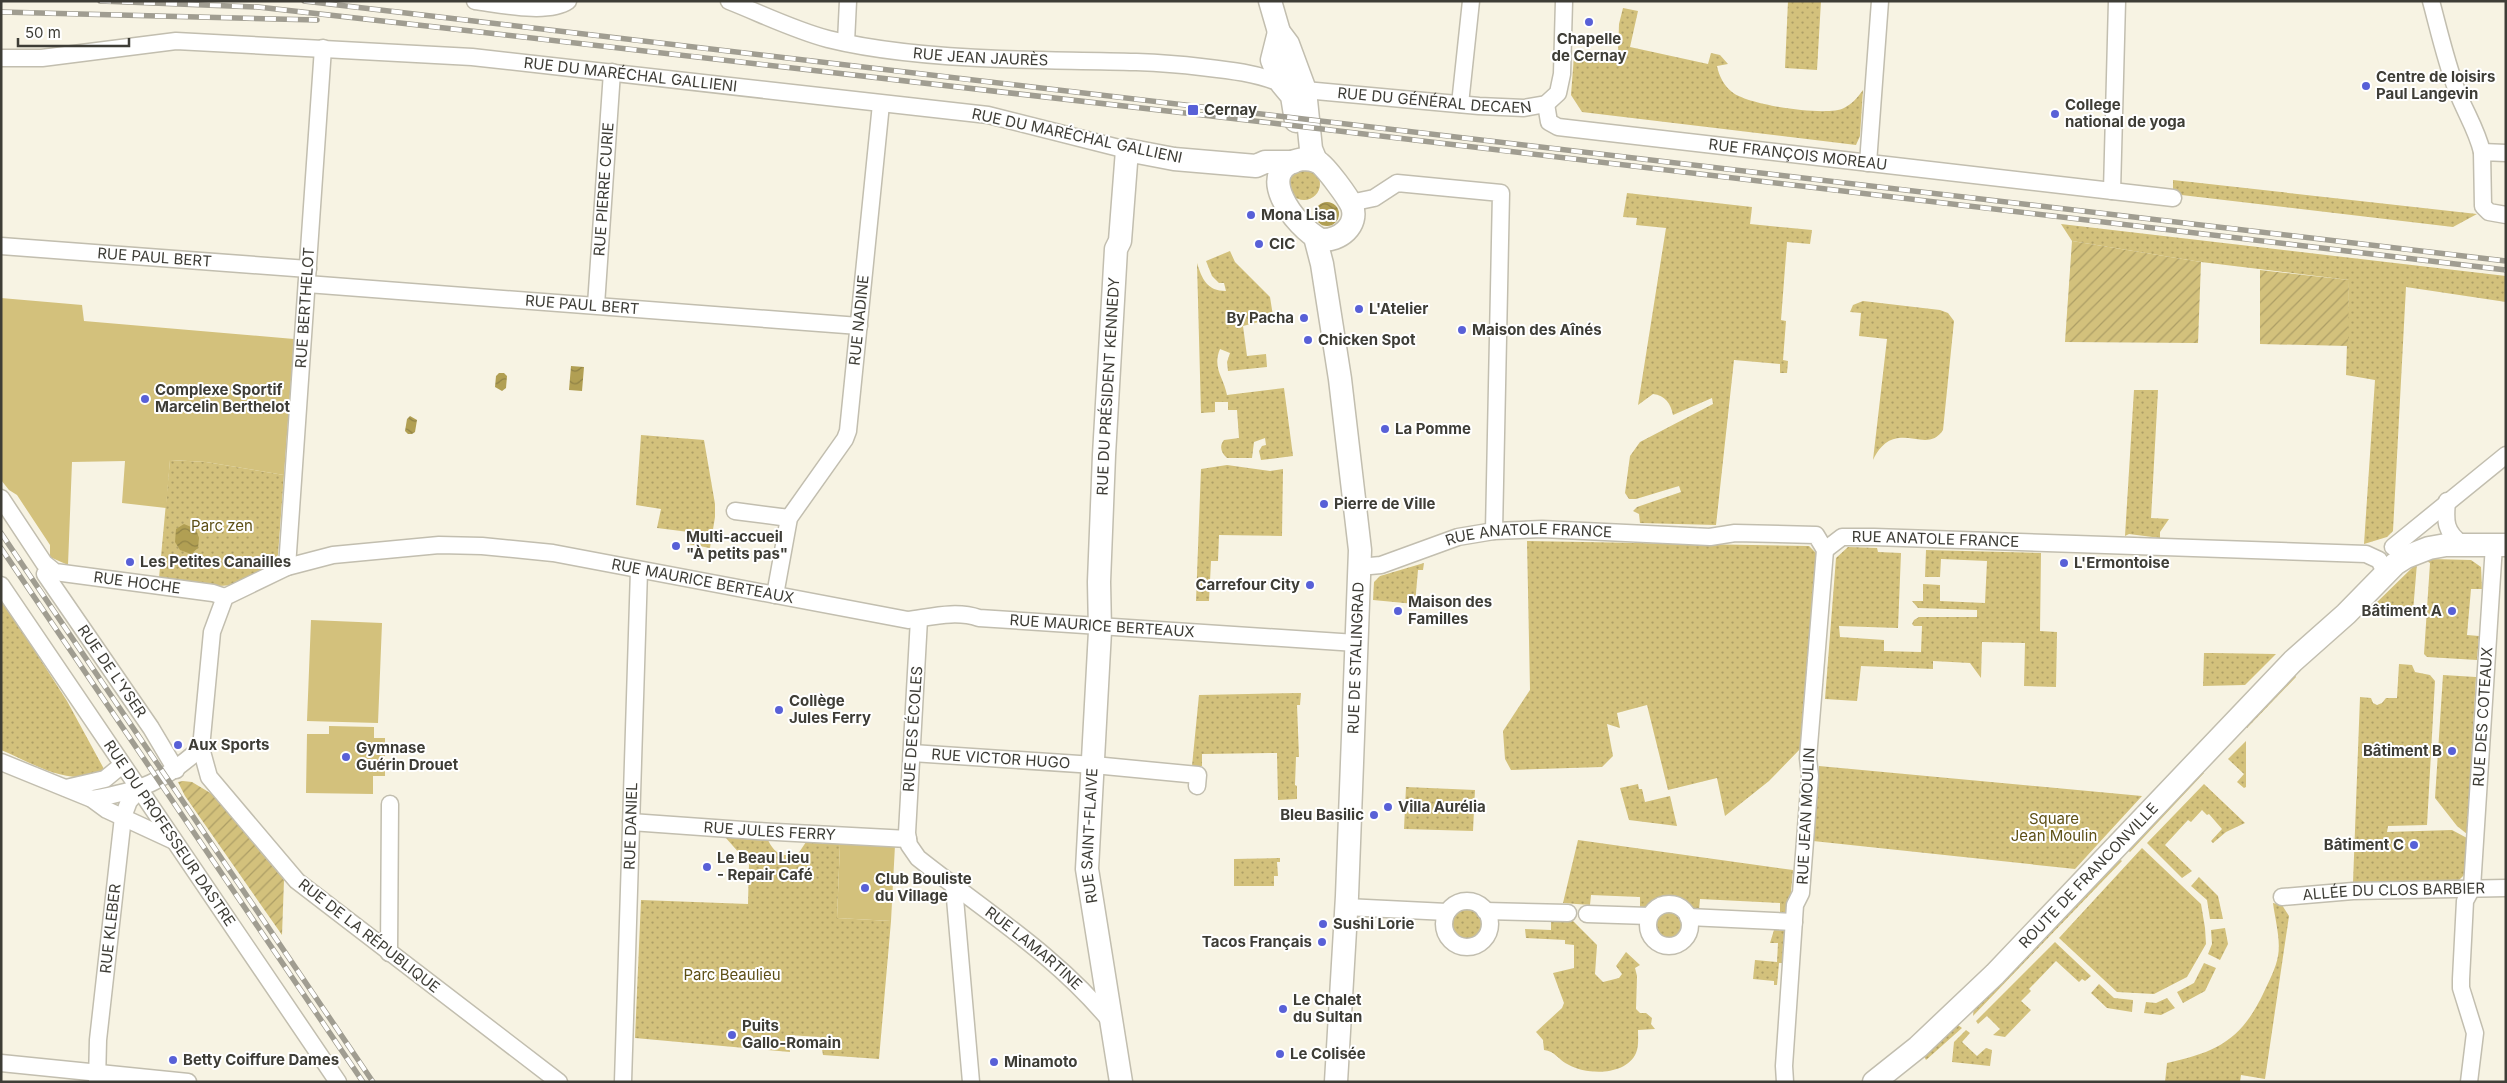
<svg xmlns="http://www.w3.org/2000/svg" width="2507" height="1083" font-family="Inter,sans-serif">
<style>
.grass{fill:url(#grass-dots)}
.garden{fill:url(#garden-furrows)}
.pitch{fill:#d3c17c}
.water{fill:url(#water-waves)}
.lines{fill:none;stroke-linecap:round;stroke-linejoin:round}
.street-casing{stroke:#c2beaf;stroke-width:19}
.secondary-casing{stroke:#c2beaf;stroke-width:25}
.street{stroke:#fff;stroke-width:16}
.secondary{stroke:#fff;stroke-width:22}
.rail-casing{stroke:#a09d91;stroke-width:5.5}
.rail{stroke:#fff;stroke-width:4;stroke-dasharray:11;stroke-linecap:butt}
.poi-dot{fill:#5860d7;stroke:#fff;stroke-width:2}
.labels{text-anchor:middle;stroke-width:4;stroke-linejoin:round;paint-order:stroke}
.poi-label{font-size:15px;font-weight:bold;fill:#3e3d36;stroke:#fff;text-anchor:start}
.street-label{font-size:15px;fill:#3e3d36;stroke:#fff}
.park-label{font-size:15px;fill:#5d4f15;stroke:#fff}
</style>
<defs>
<pattern id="grass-dots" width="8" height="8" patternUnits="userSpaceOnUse" patternTransform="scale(1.25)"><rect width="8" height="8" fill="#d3c17c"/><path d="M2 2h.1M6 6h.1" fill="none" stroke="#ad9e66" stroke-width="1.8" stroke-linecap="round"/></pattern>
<pattern id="garden-furrows" width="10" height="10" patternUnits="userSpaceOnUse" patternTransform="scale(1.25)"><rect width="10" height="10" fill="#d3c17c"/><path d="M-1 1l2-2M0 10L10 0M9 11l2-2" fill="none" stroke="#ad9e66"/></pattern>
<pattern id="water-waves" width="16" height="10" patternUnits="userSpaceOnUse" patternTransform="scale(1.25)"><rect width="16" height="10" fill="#b19f53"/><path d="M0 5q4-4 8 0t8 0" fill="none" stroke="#918346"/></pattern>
</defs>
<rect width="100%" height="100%" fill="#f7f3e3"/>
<!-- grass -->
<path class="grass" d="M1788 1H1821L1817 70 1785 68Z
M1623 8 1638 11 1630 47 1708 64 1711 53 1720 55 1728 64 1717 66C1719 76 1724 86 1732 92 1747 105 1827 117 1844 108 1852 104 1858 97 1863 90L1860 136 1856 145 1582 112 1571 95 1574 56 1618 57 1619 24Z
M1288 184a16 16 0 1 1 32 0a16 16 0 1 1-32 0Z
M2173 180 2477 214 2453 227 2173 194Z
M1627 193 1752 207 1750 224 1812 230 1810 244 1787 242 1781 320 1786 321 1783 360 1788 361 1787 373H1780V364L1734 360 1716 525 1640 523 1639 514 1633 511 1637 507 1681 492 1679 486 1636 499H1629L1625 493 1630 456 1640 442 1713 404 1712 398 1673 415C1671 404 1665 395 1653 394L1638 405 1666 228 1636 225 1637 218 1623 217Z
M2061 224 2506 276V302L2406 287 2393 531 2387 537 2364 544 2375 380 2346 375 2349 280 2201 262 2072 241Z
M1230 251 1235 262 1270 297 1273 316 1271 319 1243 326 1247 356 1266 354 1267 367 1228 371 1227 362 1230 353 1220 349C1212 368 1224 378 1227 395L1284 388 1293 456 1261 460 1259 451 1262 446 1266 445 1265 438 1254 442 1252 458H1227C1221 453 1219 446 1224 440L1239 438 1237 410H1228V402H1215V412L1201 413 1197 263C1202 279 1207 291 1226 291L1224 283H1219L1212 276 1206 261Z
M1863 301 1940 310 1948 313 1954 321 1943 430C1926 457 1895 415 1873 460L1887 339 1859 336 1861 313 1850 312 1853 305Z
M2134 390H2158L2151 518 2169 519 2160 532V538L2129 534 2125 536Z
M641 435 704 440 715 504V517L710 548 688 544 689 532 657 528 661 509 636 505Z
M170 460 206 462 284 475 278 555 266 569 234 585 219 586 159 578Z
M1227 465 1270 471 1283 469 1282 536 1219 535 1218 561H1211L1209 601H1196L1201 469Z
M1527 541 1809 546 1817 554 1802 747 1769 781 1725 816 1717 778 1668 790 1647 705 1617 713 1620 728 1607 724 1613 756 1602 767 1511 770 1505 759 1503 731 1530 690Z
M1848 547 1877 548 1878 552 1901 553 1898 628 1839 626 1840 637 1884 640V651L1921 652 1922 626H1914L1912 624 1914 620 1919 617H1977V610L1918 608 1912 601H1923V584L1940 585V601L1985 603 1987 561 1941 559 1940 577H1925L1926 550 2041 553 2040 631 2057 632 2056 687 2024 686 2025 643 1982 642 1981 678 1970 663 1933 661V669L1861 666 1857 701 1825 699 1836 558Z
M2431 559 2471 560 2481 567 2482 589H2471L2467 635 2479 636 2477 660 2427 657 2424 654 2430 563 2425 560Z
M1424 563 1423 570H1418L1415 604 1373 600 1374 582 1380 576Z
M2417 563 2413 612 2369 610Z
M1 598 67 701 104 769 102 772C70 788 30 762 1 750Z
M2204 653H2212L2276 654 2245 685 2203 686Z
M2399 664 2412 665 2415 672 2430 675 2435 681 2427 825 2388 826 2387 832 2452 830 2467 838 2464 875 2459 880 2353 883 2360 697 2371 698 2373 703 2377 705 2382 703 2386 698H2397Z
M2294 673 2296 677 2247 728 2244 725Z
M2443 675 2476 677 2467 834 2457 826 2435 798Z
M1301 693 1300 705H1297L1299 757H1296L1295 785 1297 786V799L1278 800 1277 753 1202 754V766H1192L1199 695Z
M2246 741V787L2244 788 2237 782 2244 774 2228 759Z
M1819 766 2099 792 2142 796 2075 869 1813 841Z
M2198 772 2204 773 2130 852 2126 849Z
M1638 784 1639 789H1642L1645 802 1670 796 1677 826 1629 820 1620 788Z
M2204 784 2245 823 2226 832 2213 843 2211 841 2222 829 2209 814 2207 815 2202 810 2191 822 2188 820 2165 845 2192 871 2182 878 2147 843Z
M1406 787 1475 790 1473 831 1404 829Z
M725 837 768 840C775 855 783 857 798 854L806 842 840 844 837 918 891 921 879 1059 823 1055 820 1037 788 1035 790 1052 635 1038 641 900 748 904 749 864Z
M1578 840 1793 870 1789 914H1780V903L1700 899 1699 910H1689C1678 897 1661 895 1649 908H1640V897L1591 895 1590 905 1563 903Z
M2142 848 2201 904 2205 928 2206 944 2187 977 2154 994 2117 992 2059 938Z
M2117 857 2122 861 1973 1016 1974 1008Z
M1280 858V862H1277L1278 876H1274V886H1234V859Z
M2199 877 2218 896 2223 919H2210L2207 900 2191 886Z
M2273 903 2282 905 2289 916 2265 1079 2241 1075 2240 1082H2165L2167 1063C2218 1052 2242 1039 2264 992 2269 981 2276 968 2278 956 2281 940 2275 919 2273 903Z
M1450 924a17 17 0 1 1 34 0a17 17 0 1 1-34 0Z
M1654 924a15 15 0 1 1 30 0a15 15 0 1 1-30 0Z
M1551 916H1568L1597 945 1595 974 1603 982 1619 978 1622 974 1616 966 1626 952 1640 965 1635 968 1637 976 1636 1009 1640 1013H1646L1652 1018 1651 1024 1655 1029 1638 1030C1638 1037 1639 1046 1636 1053 1626 1076 1587 1075 1569 1065 1558 1060 1555 1051 1544 1050L1543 1040 1536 1032 1562 1008 1564 1003 1553 973 1574 968V945L1565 944V940L1526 938 1525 929 1551 930Z
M2225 928 2228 944 2220 960 2208 954 2212 944 2211 930Z
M1774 930H1786L1785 963H1779L1777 985H1774V981L1753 979 1755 960 1777 962 1778 943H1770Z
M2055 942 2091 976 2085 981 2082 979 2079 982 2056 961 2029 989 2031 991 2021 1001 2031 1010 2005 1037 1993 1035 2000 1029 1987 1016 1978 1024 1976 1021Z
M2204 963 2216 968 2205 991 2183 1003 2177 992 2194 983Z
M2099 984 2114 998 2133 1000 2132 1012 2107 1008 2091 993Z
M2167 998 2175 1008 2161 1015 2144 1013 2146 1002 2156 1003Z
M1958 1025 1962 1028 1926 1060 1924 1056Z
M1966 1030 1970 1033 1962 1042 1977 1056 1986 1048 1992 1050 1990 1066 1952 1062 1954 1042Z"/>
<!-- garden -->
<path class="garden" d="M2072 241 2201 262 2198 343 2065 342Z
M2260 270 2349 280 2348 346 2260 344Z
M183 781 192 782 212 794 284 880 282 935 185 796 178 782Z"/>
<!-- pitch -->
<path class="pitch" d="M1 298 82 305 84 321 294 339 284 475 206 462 170 460 166 508 122 503 125 461 72 462 68 565 50 557V545L17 495 9 490 1 480Z
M311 620 382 623 378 723 307 721Z
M329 726 374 727V738H385V776H373V794L306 793 307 734H329Z
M840 844 895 845 891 921 837 918Z"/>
<!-- water -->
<path class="water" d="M1315 214a12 12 0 1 1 24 0a12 12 0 1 1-24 0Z
M571 366 584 367 582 391 569 390Z
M499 373H504L507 376 506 388 502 391 495 387 496 376Z
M410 416 417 420 415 432 412 434H408L405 431 407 419Z
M184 524 196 529 199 538 198 548 191 554 180 550 175 542 176 529Z"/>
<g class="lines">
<!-- street casing -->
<g class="street-casing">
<g id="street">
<path d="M475 1C499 4 548 15 568 1"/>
<path id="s1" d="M729 1C762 14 794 30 828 39 880 52 947 57 1001 59 1068 62 1134 59 1201 67 1228 70 1257 73 1282 84"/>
<path d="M2431 1C2439 31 2446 62 2457 91 2465 112 2477 130 2482 152"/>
<path d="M846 42 848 1"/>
<path id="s2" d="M1 58H42L176 41 472 57 988 115 1127 150"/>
<path id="s3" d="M1305 90 1479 106 1524 108 1546 104 1558 93 1562 74 1564 1"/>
<path d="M1460 104 1471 1"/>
<path id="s4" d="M1546 104 1549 122 1558 127 2173 198"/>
<path d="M2506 153 2482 152 2483 206 2489 212 2506 215"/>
<path d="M1868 163 1880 1"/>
<path d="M2112 191 2117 1"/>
<path d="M1350 203 1374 198 1397 183 1501 193 1494 531"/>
<path id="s5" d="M1 246 308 269"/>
<path id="s6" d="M307 284 859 326"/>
<path id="s7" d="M596 305 612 72"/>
<path id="s8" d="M1 498 44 563 55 572 213 593 225 597"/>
<path d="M2447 501C2445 521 2445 532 2462 544"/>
<path d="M735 511 789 518"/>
<path d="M2393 547 2506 455"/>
<path id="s9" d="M1825 550 1842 537H1874L2366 554 2379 560 2383 568"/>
<path id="s10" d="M287 567 323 48"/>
<path id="s11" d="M1359 567 1381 565 1458 537 1494 531 1542 529 1710 537 1735 533 1816 535 1825 550 1808 758 1810 776 1801 893 1795 905 1784 1066 1785 1082"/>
<path id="s12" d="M45 574 151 728 176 770"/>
<path id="s13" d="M1 585 338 1082"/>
<path id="s14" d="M775 595 789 518 845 439 848 431 881 104"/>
<path id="s15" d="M919 619 907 833 909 845 918 858C986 912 1056 955 1112 1023"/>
<path id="s16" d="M912 753 1094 765 1198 775 1197 786"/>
<path d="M1 762 92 799 107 810 174 841"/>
<path d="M66 788 105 779 122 765"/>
<path d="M92 799C143 790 161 783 201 748"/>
<path id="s17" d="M631 822 757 831 908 839"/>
<path d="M954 887 971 1082"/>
<path id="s18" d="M2282 897 2353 891 2506 888"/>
<circle cx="1467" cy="924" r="23"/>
<circle cx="1669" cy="925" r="21"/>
<path d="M1346 907 1447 912"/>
<path d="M1485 911 1568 913"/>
<path d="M1587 914 1649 916"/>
<path d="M1688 917 1794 922"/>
<path d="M389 953 390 804"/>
<path d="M1 1063 188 1082"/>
<path id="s19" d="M97 1082 98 1040 123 817 129 801 139 790"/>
<path id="s20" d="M559 1082 297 881 209 777 201 748 212 632 225 597 287 567 333 555 439 545 482 546 553 553 908 620C931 617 956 610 979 618L1356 643"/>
<path id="s21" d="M623 1082 639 570"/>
<path id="s22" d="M2469 1082 2475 1033 2461 988V979L2465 901 2472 888 2494 545"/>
</g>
</g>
<!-- secondary casing -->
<g class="secondary-casing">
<g id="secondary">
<path d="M1270 1 1279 32 1288 44 1305 90 1311 149 1316 161"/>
<path d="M1279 32 1272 60 1282 84 1292 96 1296 121"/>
<path d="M1303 159C1308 159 1314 160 1318 162 1326 167 1348 197 1352 206 1359 226 1339 241 1321 240 1295 227 1250 168 1303 159Z"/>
<path d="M1315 237 1322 264 1340 379 1360 550 1347 896 1336 1082"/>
<path id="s23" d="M1121 1082 1087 869 1100 631 1099 582 1104 455 1116 249 1120 241 1127 150 1174 159 1256 166 1265 162H1293"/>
<path id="s24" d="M1874 1082 1918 1047 1995 974 2293 661 2346 614 2395 564 2406 557 2429 548 2446 545H2506"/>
</g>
</g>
<!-- street -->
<use href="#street" class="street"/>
<!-- secondary -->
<use href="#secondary" class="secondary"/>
<!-- rail casing -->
<g class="rail-casing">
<path id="rail" d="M100 1 258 7 480 32 1280 124 2506 270
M304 1 2506 261
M1 12 317 20
M1 533 373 1082
M1 548 363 1082"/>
</g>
<!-- rail -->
<use href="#rail" class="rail"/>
</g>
<!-- markers -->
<g class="poi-dot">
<circle cx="1589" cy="22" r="5"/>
<circle cx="2366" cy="86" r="5"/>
<rect x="1187" y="104" width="12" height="12" rx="2.5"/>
<circle cx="2055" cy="114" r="5"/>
<circle cx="1251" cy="215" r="5"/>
<circle cx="1259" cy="244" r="5"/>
<circle cx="1359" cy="309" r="5"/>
<circle cx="1304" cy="318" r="5"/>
<circle cx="1462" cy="330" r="5"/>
<circle cx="1308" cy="340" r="5"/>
<circle cx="145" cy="399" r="5"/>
<circle cx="1385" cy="429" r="5"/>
<circle cx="1324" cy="504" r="5"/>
<circle cx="676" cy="546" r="5"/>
<circle cx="130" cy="562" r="5"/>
<circle cx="2064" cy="563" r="5"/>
<circle cx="1310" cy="585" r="5"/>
<circle cx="1398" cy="611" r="5"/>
<circle cx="2452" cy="611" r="5"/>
<circle cx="779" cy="710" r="5"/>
<circle cx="178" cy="745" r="5"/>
<circle cx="2452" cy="751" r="5"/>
<circle cx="346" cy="757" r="5"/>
<circle cx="1388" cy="807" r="5"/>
<circle cx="1374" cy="815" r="5"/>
<circle cx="2414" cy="845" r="5"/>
<circle cx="707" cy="867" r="5"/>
<circle cx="865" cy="888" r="5"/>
<circle cx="1323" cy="924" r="5"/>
<circle cx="1322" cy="942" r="5"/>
<circle cx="1283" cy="1009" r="5"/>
<circle cx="732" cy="1035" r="5"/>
<circle cx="1280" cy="1054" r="5"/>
<circle cx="173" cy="1060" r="5"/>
<circle cx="994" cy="1062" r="5"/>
</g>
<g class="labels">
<!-- poi labels -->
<g class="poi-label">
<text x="1589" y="44" text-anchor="middle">Chapelle<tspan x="1589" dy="17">de Cernay</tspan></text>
<text x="2376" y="82">Centre de loisirs<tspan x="2376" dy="17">Paul Langevin</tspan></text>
<text x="2065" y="110">College<tspan x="2065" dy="17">national de yoga</tspan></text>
<text x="1204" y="115">Cernay</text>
<text x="1261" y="220">Mona Lisa</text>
<text x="1269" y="249">CIC</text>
<text x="1369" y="314">L'Atelier</text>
<text x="1294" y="323" text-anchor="end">By Pacha</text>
<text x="1472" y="335">Maison des Aînés</text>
<text x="1318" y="345">Chicken Spot</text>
<text x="155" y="395">Complexe Sportif<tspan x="155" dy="17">Marcelin Berthelot</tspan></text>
<text x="1395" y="434">La Pomme</text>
<text x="1334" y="509">Pierre de Ville</text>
<text x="686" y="542">Multi-accueil<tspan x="686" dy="17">"À petits pas"</tspan></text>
<text x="140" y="567">Les Petites Canailles</text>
<text x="2074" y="568">L'Ermontoise</text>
<text x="1300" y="590" text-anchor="end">Carrefour City</text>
<text x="1408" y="607">Maison des<tspan x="1408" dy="17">Familles</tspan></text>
<text x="2442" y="616" text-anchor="end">Bâtiment A</text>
<text x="789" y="706">Collège<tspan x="789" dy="17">Jules Ferry</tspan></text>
<text x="188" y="750">Aux Sports</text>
<text x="356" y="753">Gymnase<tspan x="356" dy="17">Guérin Drouet</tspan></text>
<text x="2442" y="756" text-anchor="end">Bâtiment B</text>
<text x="1398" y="812">Villa Aurélia</text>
<text x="1364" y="820" text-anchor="end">Bleu Basilic</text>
<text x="2404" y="850" text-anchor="end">Bâtiment C</text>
<text x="717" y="863">Le Beau Lieu<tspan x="717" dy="17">- Repair Café</tspan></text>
<text x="875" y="884">Club Bouliste<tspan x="875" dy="17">du Village</tspan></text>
<text x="1333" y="929">Sushi Lorie</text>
<text x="1312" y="947" text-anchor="end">Tacos Français</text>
<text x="1293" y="1005">Le Chalet<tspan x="1293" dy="17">du Sultan</tspan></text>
<text x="742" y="1031">Puits<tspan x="742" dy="17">Gallo-Romain</tspan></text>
<text x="1290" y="1059">Le Colisée</text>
<text x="183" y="1065">Betty Coiffure Dames</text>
<text x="1004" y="1067">Minamoto</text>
</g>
<!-- street labels -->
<g class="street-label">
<text dy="5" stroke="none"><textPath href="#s1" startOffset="260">RUE JEAN JAURÈS</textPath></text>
<text dy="5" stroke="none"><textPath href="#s2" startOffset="632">RUE DU MARÉCHAL GALLIENI</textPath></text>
<text dy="5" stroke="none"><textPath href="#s3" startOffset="130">RUE DU GÉNÉRAL DECAEN</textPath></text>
<text transform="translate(1077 136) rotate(12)" y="5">RUE DU MARÉCHAL GALLIENI</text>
<text dy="5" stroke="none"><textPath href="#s4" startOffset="270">RUE FRANÇOIS MOREAU</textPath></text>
<text dy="5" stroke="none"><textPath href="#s7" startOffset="116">RUE PIERRE CURIE</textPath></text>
<text dy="5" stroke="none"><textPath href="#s5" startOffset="154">RUE PAUL BERT</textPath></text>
<text dy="5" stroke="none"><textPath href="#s6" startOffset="276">RUE PAUL BERT</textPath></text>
<text dy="5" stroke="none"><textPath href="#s10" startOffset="260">RUE BERTHELOT</textPath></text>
<text dy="5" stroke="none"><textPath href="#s14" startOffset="295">RUE NADINE</textPath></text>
<text dy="5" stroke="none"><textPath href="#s23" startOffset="699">RUE DU PRÉSIDENT KENNEDY</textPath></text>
<text dy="5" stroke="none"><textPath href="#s11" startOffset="175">RUE ANATOLE FRANCE</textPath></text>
<text dy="5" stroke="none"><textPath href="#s9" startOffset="115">RUE ANATOLE FRANCE</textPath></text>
<text dy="5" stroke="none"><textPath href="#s20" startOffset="1140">RUE MAURICE BERTEAUX</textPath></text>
<text dy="5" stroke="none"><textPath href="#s8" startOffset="175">RUE HOCHE</textPath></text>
<text dy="5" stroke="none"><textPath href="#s20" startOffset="1544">RUE MAURICE BERTEAUX</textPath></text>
<text transform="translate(1356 658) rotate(-88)" y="5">RUE DE STALINGRAD</text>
<text dy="5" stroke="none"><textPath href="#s12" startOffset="118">RUE DE L'YSER</textPath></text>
<text dy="5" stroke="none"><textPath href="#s22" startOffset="370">RUE DES COTEAUX</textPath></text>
<text transform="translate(913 729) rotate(-86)" y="5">RUE DES ÉCOLES</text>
<text dy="5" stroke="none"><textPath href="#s16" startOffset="89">RUE VICTOR HUGO</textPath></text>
<text transform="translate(1806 816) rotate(-87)" y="5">RUE JEAN MOULIN</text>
<text dy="5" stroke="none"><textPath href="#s21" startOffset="256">RUE DANIEL</textPath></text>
<text dy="5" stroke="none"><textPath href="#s17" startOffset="139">RUE JULES FERRY</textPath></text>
<text dy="5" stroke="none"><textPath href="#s13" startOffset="300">RUE DU PROFESSEUR DASTRE</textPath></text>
<text dy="5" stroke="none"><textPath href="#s23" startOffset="249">RUE SAINT-FLAIVE</textPath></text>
<text dy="5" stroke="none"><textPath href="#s24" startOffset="298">ROUTE DE FRANCONVILLE</textPath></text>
<text dy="5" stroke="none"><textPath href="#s18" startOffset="112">ALLÉE DU CLOS BARBIER</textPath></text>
<text dy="5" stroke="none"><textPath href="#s19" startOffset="154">RUE KLEBER</textPath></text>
<text transform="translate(369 936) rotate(38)" y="5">RUE DE LA RÉPUBLIQUE</text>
<text dy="5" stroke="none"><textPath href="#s15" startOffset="389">RUE LAMARTINE</textPath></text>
</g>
<!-- park labels -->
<g class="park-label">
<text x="222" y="531">Parc zen</text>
<text x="2054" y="824">Square<tspan x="2054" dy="17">Jean Moulin</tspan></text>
<text x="732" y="980">Parc Beaulieu</text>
</g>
</g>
<!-- border -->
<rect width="2507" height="1083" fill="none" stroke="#3e3d36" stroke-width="5"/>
<!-- scale -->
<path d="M18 38v8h111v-8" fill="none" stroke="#3e3d36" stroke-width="2.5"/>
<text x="25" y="38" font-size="15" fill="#3e3d36" stroke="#ffffff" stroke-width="4" paint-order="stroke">50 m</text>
</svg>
